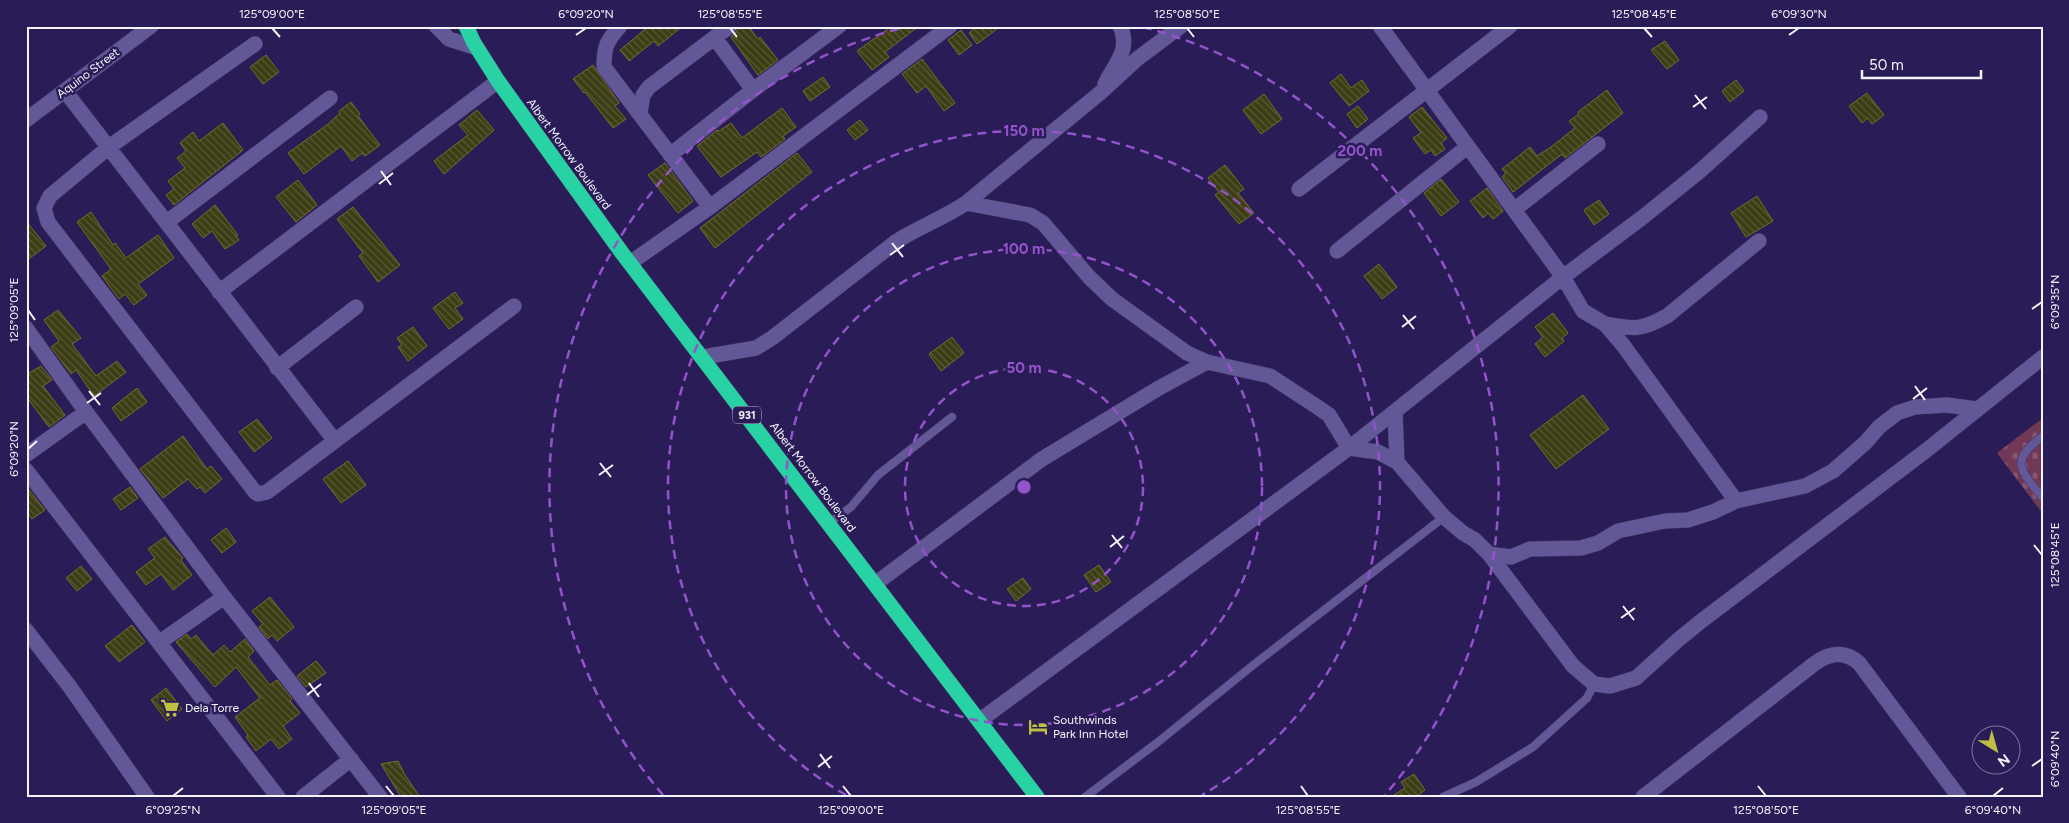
<svg xmlns="http://www.w3.org/2000/svg" width="2069" height="823" font-family="Figtree,sans-serif">
<style>
.cemetery{fill:url(#cemetery-stones)}
.building{fill:url(#building-back-hatch);stroke:#717121}
.lines{fill:none;stroke-linecap:round;stroke-linejoin:round}
.lane-casing{stroke:#423261;stroke-width:9}
.street-casing{stroke:#423261;stroke-width:16}
.secondary-casing{stroke:#423261;stroke-width:16}
.highway-casing{stroke:#423261;stroke-width:16}
.lane{stroke:#625898;stroke-width:8}
.street{stroke:#625898;stroke-width:15}
.secondary{stroke:#625898;stroke-width:15}
.highway{stroke:#29d2a5;stroke-width:15}
.ticks{fill:none;stroke:#f4f4fb;stroke-width:2}
.ring{fill:none;stroke:#9354cb;stroke-width:2.5;stroke-dasharray:9 6}
.labels{text-anchor:middle;stroke-width:5;stroke-linejoin:round;paint-order:stroke}
.shield{fill:#2a1d57;stroke:#b7b4ca;stroke-width:1}
.shield-label{font-size:11px;font-weight:bold;fill:#f4f4fb}
.street-label{font-size:12px;fill:#f4f4fb;stroke:#2a1d57}
.poi-label{font-size:12px;fill:#f4f4fb;stroke:#2a1d57;text-anchor:start}
.centre{fill:#9354cb;stroke:#2a1d57;stroke-width:2.5}
.ring-label{font-size:15px;text-anchor:middle;font-weight:bold;fill:#9354cb;stroke:#2a1d57;stroke-width:5;stroke-linejoin:round;paint-order:stroke}
.neatline{fill:none;stroke:#f4f4fb;stroke-width:2}
.ticks-label{font-size:12px;text-anchor:middle;fill:#f4f4fb}
</style>
<defs>
<pattern id="cemetery-stones" width="16" height="16" patternUnits="userSpaceOnUse" patternTransform="scale(1.25)"><rect width="16" height="16" fill="#713956"/><path d="M2 7V4a2 2 0 0 1 4 0v3zM10 15v-3a2 2 0 0 1 4 0v3z" fill="#86566f"/></pattern>
<pattern id="building-back-hatch" width="6" height="6" patternUnits="userSpaceOnUse" patternTransform="scale(1.25)"><rect width="6" height="6" fill="#3c3d14"/><path d="M-1 5l2 2M0 0l6 6M5-1l2 2" fill="none" stroke="#595a37"/></pattern>
</defs>
<rect width="100%" height="100%" fill="#2a1d57"/>
<!-- cemetery -->
<path class="cemetery" d="M2043 418V514L1997 453Z"/>
<!-- building -->
<path class="building" d="M649 26H683L658 46 654 41 629 61 620 50Z
M742 26H748L758 39 760 37 778 60 758 75 731 37Z
M892 26H919L885 52 889 57 872 70 857 51Z
M977 26H1001L977 44 969 33Z
M961 30 972 45 959 55 948 40Z
M1665 41 1679 60 1667 69 1651 50Z
M266 55 279 72 263 84 250 67Z
M922 59 955 103 944 111 926 86 917 93 902 74Z
M593 65 619 103 615 106 626 119 613 128 585 92 584 93 573 79Z
M1341 74 1351 88 1362 80 1369 91 1349 106 1330 83Z
M823 77 830 87 810 101 803 91Z
M1736 80 1744 91 1730 102 1722 91Z
M1607 90 1623 113 1565 158 1562 154 1513 192 1502 177 1506 173 1502 169 1530 147 1537 156 1551 147 1575 128 1569 121 1579 114 1578 112Z
M1867 93 1884 115 1872 124 1868 118 1862 123 1849 106Z
M1264 94 1282 119 1261 134 1243 110Z
M351 102 360 114 358 116 380 145 365 156 362 153 352 161 341 146 304 174 288 153 328 124 340 113 339 111Z
M1358 106 1368 119 1357 128 1347 114Z
M1422 107 1447 138 1441 143 1445 149 1435 156 1431 150 1425 154 1413 138 1421 133 1409 117Z
M782 108 796 127 783 136 785 139 761 157 757 152 721 177 697 146 717 130 719 131 731 123 742 138Z
M477 110 494 130 444 174 434 161 468 135 459 125Z
M860 120 868 130 855 140 847 130Z
M223 123 243 150 174 205 166 195 174 189 168 181 185 168 177 158 186 151 180 143 193 132 199 141Z
M797 153 812 172 715 248 700 228Z
M665 163 693 201 678 213 648 175Z
M1225 165 1244 189 1238 193 1254 213 1239 224 1215 195 1219 192 1208 178Z
M1441 179 1459 202 1441 216 1424 193Z
M298 180 317 205 296 222 276 197Z
M1487 188 1503 211 1493 219 1488 213 1483 218 1470 201Z
M1757 196 1773 221 1746 237 1731 213Z
M1599 200 1609 214 1594 225 1584 210Z
M215 205 238 235 236 236 239 240 225 249 212 231 203 238 192 224Z
M353 207 400 265 378 282 359 256 363 253 337 219Z
M91 212 113 245 115 243 126 258 158 235 174 258 138 284 147 295 134 305 125 294 119 299 102 276 111 269 77 222Z
M26 221 46 246 26 261Z
M1379 264 1397 287 1382 299 1364 276Z
M455 292 463 303 455 308 463 319 449 329 433 308Z
M58 310 81 338 72 344 96 376 117 361 126 372 94 396 76 370 71 374 51 347 59 341 44 320Z
M1553 313 1568 333 1562 338 1564 341 1545 357 1535 344 1543 337 1535 327Z
M413 327 427 346 408 361 398 347 402 345 397 338Z
M952 337 964 353 941 371 929 354Z
M41 366 52 380 43 386 65 415 49 427 26 396V375Z
M137 388 147 402 121 421 112 408Z
M1583 395 1609 429 1556 469 1530 435Z
M257 419 272 438 254 452 239 432Z
M183 436 207 469 211 466 222 479 205 493 200 487 197 489 188 479 163 498 140 469Z
M348 461 366 485 341 503 323 479Z
M26 486 45 510 32 519 26 511Z
M130 487 138 498 121 510 113 499Z
M226 528 236 542 222 553 211 540Z
M165 537 183 558 181 560 192 575 173 590 161 574 146 585 136 572 155 558 148 549Z
M1099 565 1111 582 1096 592 1084 575Z
M81 566 92 579 77 591 66 578Z
M1023 578 1031 589 1016 601 1007 589Z
M270 597 294 627 277 641 272 635 268 639 259 627 263 624 252 611Z
M132 625 145 642 119 662 105 646Z
M187 634 191 639 196 635 213 655 224 645 230 652 245 639 254 651 248 657 270 685 277 680 292 699 290 701 300 713 283 726 292 739 279 749 271 739 256 751 246 737 248 735 235 717 260 698 236 667 215 687 176 642Z
M316 661 326 673 306 687 297 676Z
M166 688 182 709 167 721 151 700Z
M398 761 405 775 420 797H401L381 764Z
M1414 774 1425 790 1416 797H1391L1405 788 1401 782Z"/>
<g class="lines">
<!-- lane casing -->
<g class="lane-casing">
<path id="lane" d="M2043 436C2009 461 2020 470 2043 498
M829 523 851 507 878 475 952 417
M1085 797 1158 742 1252 666 1444 517
M1443 797 1476 782 1533 747 1587 698 1594 684"/>
</g>
<!-- street casing -->
<g class="street-casing">
<path id="street" d="M436 26 449 39 477 48
M620 26C606 42 604 47 604 67L710 207
M715 38 753 90
M255 44 109 147 50 196 44 208 48 222 255 492 258 494 267 492 514 306
M1105 84C1115 63 1131 50 1120 26
M65 91 335 441
M640 113 643 95 649 87 730 26
M670 155 753 90 839 26
M1299 189 1510 26
M966 203 1030 215 1043 223 1089 277 1112 299 1187 353 1207 362 1270 376 1316 406 1329 415 1349 448 1378 452 1397 462
M1514 210 1598 144
M167 222 330 98
M1337 251 1467 147
M630 263 710 207 950 26
M219 292 498 81
M1605 324C1634 329 1640 331 1667 316L1759 241
M26 328 86 412 224 597 380 797
M703 357 756 348 772 338 897 241C919 227 944 218 966 203L1100 93 1137 59 1181 26
M277 368 356 307
M1395 412 1397 462 1444 517 1463 533 1475 540 1489 554 1511 557 1530 549 1581 548 1598 543 1618 531 1665 521 1688 520 1713 512 1736 501 1805 486 1833 471 1865 443 1879 427 1897 413 1915 407 1947 405 1977 409
M26 455 86 412
M26 470 278 797
M1736 501 1623 345 1605 324 1583 311 1563 277 1643 217 1700 171 1760 117
M1489 554 1573 666 1594 684 1610 686 1636 678 1678 640 1700 622 1928 449 2043 357
M875 584 1042 459 1159 388 1207 362
M26 630 70 687 147 797
M160 642 224 597
M979 721 1349 448 1563 277 1380 26
M303 797 351 759
M1643 797 1814 664C1829 653 1844 650 1859 663L1959 797"/>
</g>
<!-- secondary casing -->
<g class="secondary-casing">
<path id="secondary" d="M26 120 151 26"/>
</g>
<!-- highway casing -->
<g class="highway-casing">
<path id="highway" d="M466 26 474 43 498 81 622 253 1037 797"/>
</g>
<!-- lane -->
<use href="#lane" class="lane"/>
<!-- street -->
<use href="#street" class="street"/>
<!-- secondary -->
<use href="#secondary" class="secondary"/>
<!-- highway -->
<use href="#highway" class="highway"/>
</g>
<!-- ticks -->
<path class="ticks" d="M272 28 280 37M730 28 737 37M1187 28 1194 37M1644 28 1652 37M576 35 586 28M1789 35 1799 28M1695 95 1706 109M1693 107 1707 97M381 171 391 185M379 184 393 173M892 243 903 257M890 255 904 245M2032 309 2042 302M28 310 35 320M1403 315 1414 329M1402 327 1416 316M1915 386 1925 400M89 391 100 405M1913 399 1927 388M87 403 101 393M28 449 37 441M600 463 611 477M599 475 613 465M1112 535 1122 548M2034 545 2042 555M1110 547 1124 536M1623 606 1634 620M1621 618 1635 608M309 683 319 697M307 695 321 684M820 754 830 768M2032 766 2042 759M818 767 832 756M386 786 394 796M843 786 851 796M1301 786 1308 796M1758 786 1766 796M173 796 183 788M1993 796 2003 788"/>
<!-- distance rings -->
<g class="ring">
<circle cx="1024" cy="487" r="119"/>
<circle cx="1024" cy="487" r="238"/>
<path d="M846 795A356 356 0 1 1 1202 795"/>
<path d="M663 795A475 475 0 0 1 905 27M1143 27A475 475 0 0 1 1385 795"/>
</g>
<!-- icons -->
<defs>
<g id="supermarket-bare" transform="scale(1.5)"><path d="M-6-5.5h2.5l.6 2H6L4.5 2H-2.5L-4.4-4H-6ZM-1.5 3.2a1.3 1.3 0 1 0 .1 0ZM3 3.2a1.3 1.3 0 1 0 .1 0Z" fill="#bebe42" stroke="#2a1d57" stroke-width="2.5" paint-order="stroke"/></g>
<g id="hotel-bare" transform="scale(1.5)"><path d="M-6-4.5h1.5V1H6V5H4.5V3h-9V5H-6ZM-4 0a1.8 1.8 0 1 1 3.6 0ZM.5 0V-2.5h3Q6-2.5 6 0Z" fill="#bebe42" stroke="#2a1d57" stroke-width="2.5" paint-order="stroke"/></g>
</defs>
<g fill-rule="evenodd">
<use href="#supermarket-bare" x="170" y="708"/>
<use href="#hotel-bare" x="1038" y="727"/>
</g>
<g class="labels">
<!-- shield labels -->
<rect class="shield" x="733" y="406.5" width="28" height="17" rx="4"/>
<g class="shield-label">
<text x="747" y="419">931</text>
</g>
<!-- street labels -->
<g class="street-label">
<text transform="translate(88 73) rotate(-37)" y="4">Aquino Street</text>
<text transform="translate(569 154) rotate(54)" y="4">Albert Morrow Boulevard</text>
<text transform="translate(813 477) rotate(53)" y="4">Albert Morrow Boulevard</text>
</g>
<!-- poi labels -->
<g class="poi-label">
<text x="185" y="712">Dela Torre</text>
<text x="1053" y="724">Southwinds<tspan x="1053" dy="14">Park Inn Hotel</tspan></text>
</g>
</g>
<circle cx="1024" cy="487" r="8" class="centre"/>
<g class="ring-label">
<text x="1024" y="136">150 m</text>
<text x="1360" y="156">200 m</text>
<text x="1024" y="254">100 m</text>
<text x="1024" y="373">50 m</text>
</g>
<!-- border -->
<rect width="2069" height="823" fill="none" stroke="#2a1d57" stroke-width="55"/>
<!-- north arrow -->
<g transform="translate(1996 750) rotate(143)"><circle r="24" fill="#2a1d57" stroke="#7b7399"/>
<path d="M0-4L9 19L0 12L-9 19Z" fill="#bebe42"/>
<text y="-8" font-size="14" font-weight="bold" text-anchor="middle" fill="#f4f4fb">N</text>
</g>
<!-- scale -->
<path d="M1862 70v8h119v-8" fill="none" stroke="#f4f4fb" stroke-width="2.5"/>
<text x="1869" y="70" font-size="15" fill="#f4f4fb" stroke="#2a1d57" stroke-width="4" paint-order="stroke">50 m</text>
<rect x="28" y="28" width="2014" height="768" class="neatline"/>
<g class="ticks-label">
<text x="272" y="18">125°09'00"E</text>
<text x="586" y="18">6°09'20"N</text>
<text x="730" y="18">125°08'55"E</text>
<text x="1187" y="18">125°08'50"E</text>
<text x="1644" y="18">125°08'45"E</text>
<text x="1799" y="18">6°09'30"N</text>
<text transform="translate(2055 302) rotate(-90)" y="4">6°09'35"N</text>
<text transform="translate(14 310) rotate(-90)" y="4">125°09'05"E</text>
<text transform="translate(14 449) rotate(-90)" y="4">6°09'20"N</text>
<text transform="translate(2055 555) rotate(-90)" y="4">125°08'45"E</text>
<text transform="translate(2055 759) rotate(-90)" y="4">6°09'40"N</text>
<text x="173" y="814">6°09'25"N</text>
<text x="394" y="814">125°09'05"E</text>
<text x="851" y="814">125°09'00"E</text>
<text x="1308" y="814">125°08'55"E</text>
<text x="1766" y="814">125°08'50"E</text>
<text x="1993" y="814">6°09'40"N</text>
</g>
</svg>
